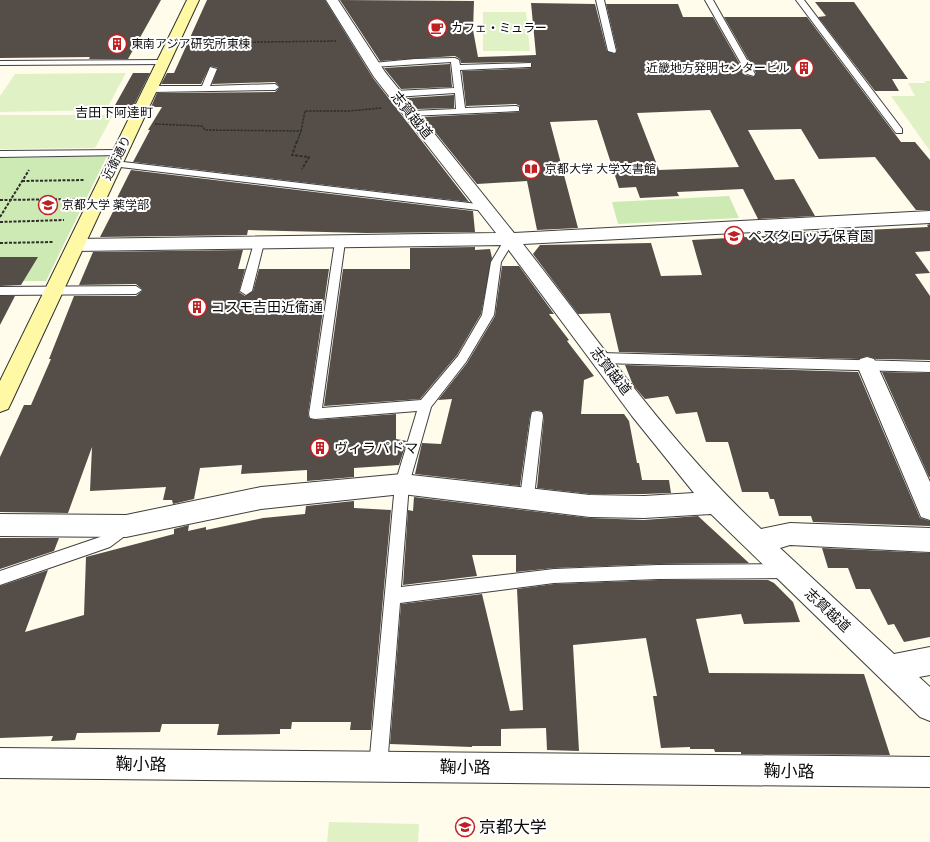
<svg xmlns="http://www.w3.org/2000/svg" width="930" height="842" font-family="Spectral,'Noto Sans JP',serif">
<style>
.green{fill:#ceeab4}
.pitch{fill:#e0f1c6}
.building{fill:#554e48;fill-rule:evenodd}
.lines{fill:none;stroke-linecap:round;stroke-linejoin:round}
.lane-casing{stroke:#3f3f3f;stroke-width:2}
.street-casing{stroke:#3f3f3f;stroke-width:2}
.secondary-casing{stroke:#2e2e2e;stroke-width:2}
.path-far1{stroke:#2e2e2e;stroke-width:1.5;stroke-dasharray:2.5 1;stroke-linecap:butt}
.path{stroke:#2e2e2e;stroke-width:2;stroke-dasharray:3 1.5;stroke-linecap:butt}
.lane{fill:#fff;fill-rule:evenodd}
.street{fill:#fff;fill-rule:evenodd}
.secondary{fill:#fff9a6;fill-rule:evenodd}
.labels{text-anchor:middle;stroke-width:4;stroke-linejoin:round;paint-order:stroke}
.far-poi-label{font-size:12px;fill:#0c0c0c;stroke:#fff;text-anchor:start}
.far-street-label{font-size:12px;fill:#0c0c0c;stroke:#fff}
.far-neighbourhood-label{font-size:13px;fill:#0c0c0c;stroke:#fff}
.street-label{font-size:14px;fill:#0c0c0c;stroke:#fff}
.poi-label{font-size:14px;fill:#0c0c0c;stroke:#fff;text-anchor:start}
.near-street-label{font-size:17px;fill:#0c0c0c;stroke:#fff}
.near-poi-label{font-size:17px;fill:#0c0c0c;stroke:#fff;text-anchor:start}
</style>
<rect width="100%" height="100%" fill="#fffceb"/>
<!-- green -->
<path class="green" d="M107 156 46 281H0V158Z
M729 196 739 218 618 224 612 202Z"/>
<!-- pitch -->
<path class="pitch" d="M483 12H526L530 51H483Z
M126 73 106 110 0 112V96L15 74Z
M924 81H930V151L891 96H915L908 83H926Z
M0 115H113L95 148 0 149Z
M329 822 419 824 418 842H327Z"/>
<!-- building -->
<path class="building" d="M0 0H161L128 59H89L90 57 0 58Z
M207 0H325L373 78 469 202 133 162 150 130H148L162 107H151L157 93 275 92 280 87 275 82 212 84 218 68 210 66 201 84H161L167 73H174Z
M340 0 474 1 473 30 478 57 536 55 531 3 595 4 607 51 615 54 617 51 606 4H678L683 17H713L746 75 754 77 756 73 724 17H807L901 142H915L930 160V210H916L875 157 819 159 801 129 748 130 775 180 794 179 815 216 758 219 743 189 677 192 679 196 640 198 636 187 619 188 597 120 550 122 578 228 537 230 527 181 477 184 423 117 520 112V106L516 104 466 106 462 71 531 68 532 62 461 63 460 59 455 56 380 61ZM710 110 739 167 659 170 637 113Z
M815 2H854L908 79H892L899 91H875L818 17 826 16Z
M450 64 452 87 401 89 384 68Z
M133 73H150L133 107H114Z
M454 95V108L417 109 407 98Z
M131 170 473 211 475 232 366 233 248 230 247 235 100 237 118 202H115Z
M930 224V251L915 252 930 273 915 274 930 296V360L876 359 867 356 859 359 619 352 610 313 578 314 533 254 540 245 651 243 661 276 702 275 692 240 766 236 765 233 866 230 928 227 927 225Z
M475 247V250L490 249 492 258 481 314 457 355 420 399 324 406 343 269H410V248Z
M243 250 238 269H245L239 292 245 296 253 291 259 269H329L308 414 309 418 315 420 396 414V439L407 441 399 465 354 468V477L307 481V470L241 474 242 465 200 468 194 499 173 504 172 500H163L166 487 90 491 92 447 68 513 0 512V457L24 405H31L51 359H49L74 296H136L143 290 136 284 79 285 93 252Z
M0 257H38L21 285 0 286Z
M502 266H519L554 314H549L569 340 567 341 594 376 584 380 581 414H624L629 421 637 463H639L642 480H669L671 493 644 494H590L537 488 544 416 542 411 537 410 532 411 530 416 520 486 415 474 422 443 441 444 452 399 438 400 467 363 495 316Z
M0 296H15L0 325Z
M625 365 858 372 920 518 930 521V526L813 522 811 516H779L774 499H770L768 492H742L728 442H706L697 412 676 414 668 396 645 399 633 385Z
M882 372 930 373V477H929Z
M414 497 590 518 644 520 698 516 749 563 658 564 554 568 516 572V555H472L477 576 403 585 408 510 413 511Z
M354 501V508L391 510 371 730H350L351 722H292L291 729H280V734L217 735 219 724H162L160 732 77 733 75 740 51 741 53 736 0 738V586L48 570 25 632 84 615 86 557 174 534V529L189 525 188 531 206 527V530L263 518 305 514 306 506Z
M0 538H59L54 551 0 569Z
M822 548 930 553V637L904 642 894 624 888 625 870 589H856L848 568H828Z
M658 580H768L774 583 793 602 800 622 744 624 741 614 696 619 709 673 864 674 890 755 741 754V752H715L714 749H690V747L661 748 653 696H657L646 638 573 645 579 751 547 750 546 728 501 729V746H472V747L390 744 401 604 482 594 510 711 523 710 517 589 554 584Z"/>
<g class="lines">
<!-- lane casing -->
<g class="lane-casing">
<path id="lane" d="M596 0H604L616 51 615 53 608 51Z
M705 0H713L755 74 754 76 747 74Z
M796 0H804L902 129V133H896Z
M455 58 459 60 460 65 531 63V67H528L460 70 465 108 516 106 519 107V111L409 116V112L412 111 456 109 455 93 395 97 391 94 395 91 454 88 451 62 373 67 369 65 373 63 415 59Z
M164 60H167V64L0 65V61Z
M210 67 217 69 210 86 275 84 279 87 275 90 151 92 147 89 151 86H202Z
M120 150 123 151V155L0 157V151Z
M115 161 486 205 491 208 486 211 112 166V162Z
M510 235 515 239 501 262 494 315 466 362 431 407 409 484 401 587 554 569 658 565 786 564 791 566 794 571 791 576 786 578 658 579 554 583 400 603 387 767 384 773 378 776 372 773 369 767 395 484 417 411 315 419 310 418 309 414 335 242 340 238 345 242 322 408 421 400 458 356 482 315 491 262 506 237Z
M259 239 264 243 252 291 246 295 240 291 254 243Z
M136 286 142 290 136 294 0 295V287Z
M601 353 930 362V372L601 363 597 361 595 358 597 355Z
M537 411 542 412 543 416 534 497 532 501 527 503 522 501 520 497 531 416 532 412Z
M125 520 130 522 132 527 130 532 110 547 0 585V571L100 537Z"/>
</g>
<!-- street casing -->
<g class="street-casing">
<path id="street" d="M326 0H338L385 72 514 233 930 211V223L523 244C599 341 671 445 761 529L790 523 930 528V552L790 545 780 548 894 654 930 647V675L919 677 930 687V721L920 717 711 514 644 518 590 517 402 494 261 509 126 537 0 536V514L126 515 261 487 402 474 590 495 644 496 694 493 632 416 505 245 76 251 70 249 67 245 70 241 76 239 496 233 374 77Z
M867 357 874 359 877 365 930 482V520L921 517 857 365 860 359Z
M0 748 930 757V787L0 778Z"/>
</g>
<!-- secondary casing -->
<g class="secondary-casing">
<path id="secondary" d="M187 0H199L11 403 8 409 0 412V381Z"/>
</g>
<!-- path-far1 -->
<path class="path-far1" d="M194 43 336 41
M155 124 202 126 205 130 301 131 297 142
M301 131 305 111H349L382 108"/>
<!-- path -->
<path class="path" d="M297 141 292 155 309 157 302 169
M22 181 84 180
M0 200 75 199
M0 217 29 170
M0 222 64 220
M0 243 53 242"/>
<!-- lane -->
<use href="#lane" class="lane"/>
<!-- street -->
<use href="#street" class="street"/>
<!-- secondary -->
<use href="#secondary" class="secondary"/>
</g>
<!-- icons -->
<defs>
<g id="cafe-ring" transform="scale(1)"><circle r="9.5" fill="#fff" stroke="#bf2122" stroke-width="1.5"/><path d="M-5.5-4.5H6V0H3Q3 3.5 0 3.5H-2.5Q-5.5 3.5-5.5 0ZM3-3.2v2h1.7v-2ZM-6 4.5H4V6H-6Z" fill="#bf2122"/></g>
<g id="building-ring" transform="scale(1)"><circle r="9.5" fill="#fff" stroke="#bf2122" stroke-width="1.5"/><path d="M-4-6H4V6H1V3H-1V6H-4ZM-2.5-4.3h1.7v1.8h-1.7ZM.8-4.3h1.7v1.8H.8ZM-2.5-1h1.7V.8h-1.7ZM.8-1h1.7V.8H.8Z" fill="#bf2122"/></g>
<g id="library-ring" transform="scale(1)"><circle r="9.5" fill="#fff" stroke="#bf2122" stroke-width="1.5"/><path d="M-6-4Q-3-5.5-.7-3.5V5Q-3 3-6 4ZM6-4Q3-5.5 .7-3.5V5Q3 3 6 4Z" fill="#bf2122"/></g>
<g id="university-ring" transform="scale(1)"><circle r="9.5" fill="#fff" stroke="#bf2122" stroke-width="1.5"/><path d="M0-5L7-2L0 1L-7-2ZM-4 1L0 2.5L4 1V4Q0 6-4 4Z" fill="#bf2122"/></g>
<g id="school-ring" transform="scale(1)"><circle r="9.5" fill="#fff" stroke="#bf2122" stroke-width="1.5"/><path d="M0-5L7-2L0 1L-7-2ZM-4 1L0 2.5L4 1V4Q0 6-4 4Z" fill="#bf2122"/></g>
</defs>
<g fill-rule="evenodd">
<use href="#cafe-ring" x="437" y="28"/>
<use href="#building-ring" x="117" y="44"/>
<use href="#building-ring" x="804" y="68"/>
<use href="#library-ring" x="531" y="169"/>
<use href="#university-ring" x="48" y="205"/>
<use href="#school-ring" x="734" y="236"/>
<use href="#building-ring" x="197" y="307"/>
<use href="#building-ring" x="320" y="448"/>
<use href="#university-ring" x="465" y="827"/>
</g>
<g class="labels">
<!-- far-poi labels -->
<g class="far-poi-label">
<text x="451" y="32">カフェ・ミュラー</text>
<text x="131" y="48">東南アジア研究所東棟</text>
<text x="790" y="72" text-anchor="end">近畿地方発明センタービル</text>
<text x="545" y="173">京都大学 大学文書館</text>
<text x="62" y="209">京都大学 薬学部</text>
</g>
<!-- far-street labels -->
<g class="far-street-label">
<text transform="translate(117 158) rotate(-64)" y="4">近衛通り</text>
</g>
<!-- far-neighbourhood labels -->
<g class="far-neighbourhood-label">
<text x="114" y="117">吉田下阿達町</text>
</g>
<!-- street labels -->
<g class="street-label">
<text transform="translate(412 115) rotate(51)" y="5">志賀越道</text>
<text transform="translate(611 371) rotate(52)" y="5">志賀越道</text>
<text transform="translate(828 610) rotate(43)" y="5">志賀越道</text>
</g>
<!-- poi labels -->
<g class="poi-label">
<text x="748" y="241">ペスタロッチ保育園</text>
<text x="211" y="312">コスモ吉田近衛通</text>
<text x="334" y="453">ヴィラパドマ</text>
</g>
<!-- near-street labels -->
<g class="near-street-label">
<text transform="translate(141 764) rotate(1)" y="6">鞠小路</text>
<text transform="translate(465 767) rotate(1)" y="6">鞠小路</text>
<text transform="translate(789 771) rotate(1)" y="6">鞠小路</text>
</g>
<!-- near-poi labels -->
<g class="near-poi-label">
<text x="479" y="833">京都大学</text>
</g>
</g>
</svg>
